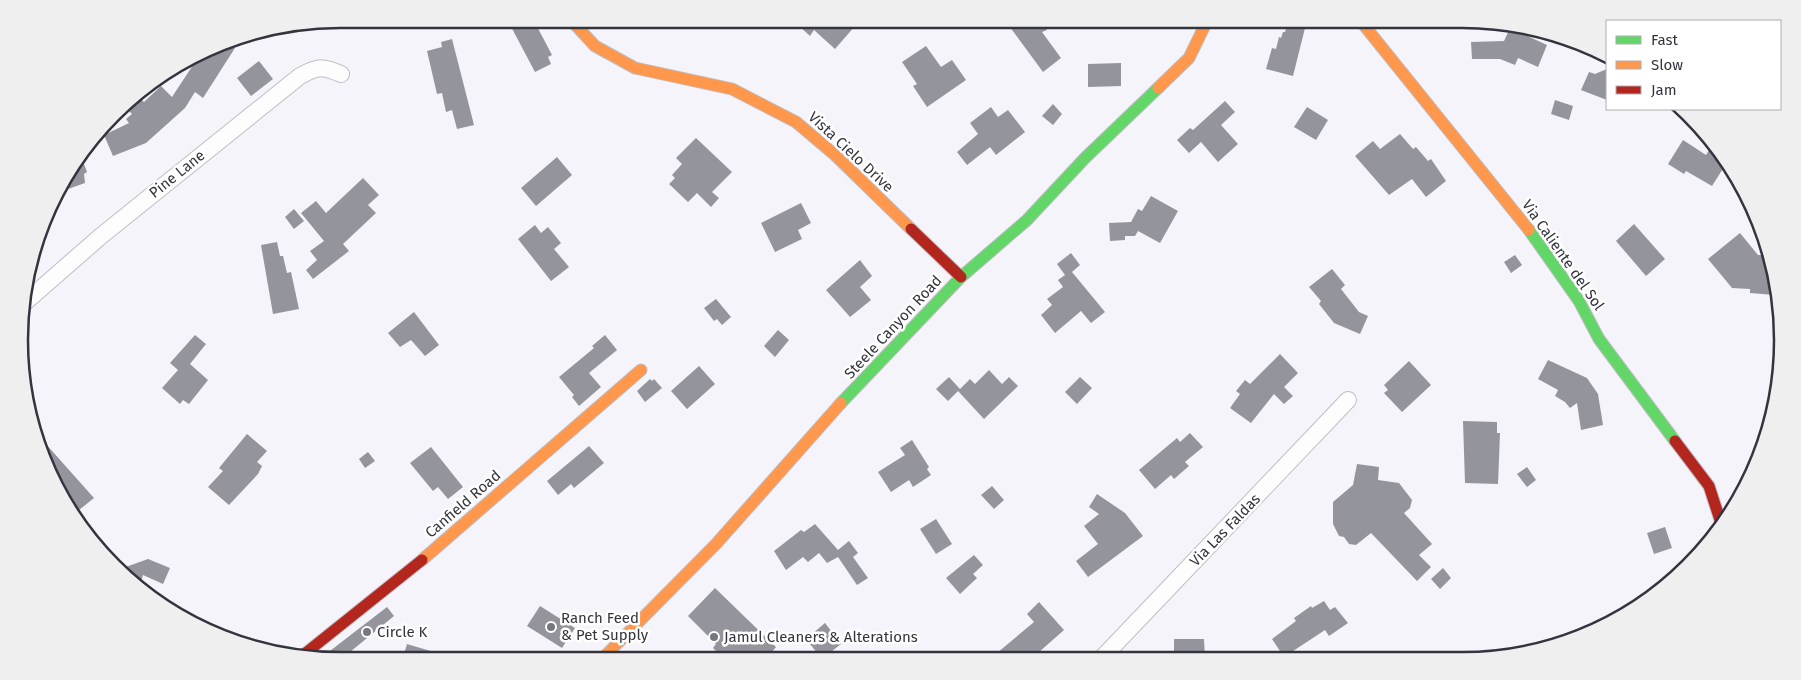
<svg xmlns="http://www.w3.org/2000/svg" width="1801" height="680" font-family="'Fira Sans',sans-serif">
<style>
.building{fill:#94949c}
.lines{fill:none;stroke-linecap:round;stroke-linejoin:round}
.street-casing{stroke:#bebec5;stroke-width:18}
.fast-casing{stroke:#bebec5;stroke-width:13}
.slow-casing{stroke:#bebec5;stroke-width:13}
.jam-casing{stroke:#bebec5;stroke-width:13}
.street{stroke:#fdfdfe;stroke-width:16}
.fast{stroke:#63d668;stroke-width:11}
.slow{stroke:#ff974d;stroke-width:11}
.jam{stroke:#b3261e;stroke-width:11}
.poi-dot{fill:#777780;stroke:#fff;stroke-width:2}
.labels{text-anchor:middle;stroke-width:5;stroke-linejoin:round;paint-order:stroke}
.street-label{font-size:15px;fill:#34343f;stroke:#fff}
.poi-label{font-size:15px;fill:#34343f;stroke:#fff;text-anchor:start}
.rim{fill:none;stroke:#34343f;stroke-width:2.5}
</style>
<rect width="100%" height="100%" fill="#f4f4fa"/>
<!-- building -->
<path class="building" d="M507 19H533L552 55 548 57 551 64 535 72Z
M802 19H846L855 26 835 49 814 30 810 36 798 25Z
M1004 19H1041L1047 30 1042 32 1061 58 1043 72Z
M1289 19 1307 20 1293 76 1266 69 1272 48 1276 49 1279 37 1281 38 1283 32H1285Z
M1510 28 1547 45 1538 67 1518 58 1515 65 1500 59H1472L1471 42 1504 41Z
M452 39 474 125 457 129 452 110 446 112 442 93 437 94 427 51 442 47 441 42Z
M226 42 235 48 203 98 195 92 185 108 146 143 113 156 104 135 129 123 126 119 132 114 128 110 141 99 144 102 161 86 172 97 197 59Z
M926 46 941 67 952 60 966 80 927 107 913 86 917 84 902 62Z
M259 61 273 79 251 96 237 78Z
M1121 63V86L1088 87V64Z
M1607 69V100L1581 90 1589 72 1595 74Z
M1555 100 1573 106 1569 120 1551 114Z
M1225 101 1235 112 1221 125 1238 144 1218 162 1201 142 1189 153 1177 140 1190 128 1193 130Z
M1053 104 1062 114 1053 125 1042 116Z
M991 107 998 117 1008 110 1025 132 996 155 990 147 967 165 957 152 978 134 970 123Z
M1307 107 1328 120 1316 140 1294 127Z
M1400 134 1413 149 1416 147 1428 161 1431 159 1446 181 1426 197 1412 179 1389 195 1355 156 1373 141 1380 149Z
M696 138 732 172 712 192 719 198 711 207 697 193 688 202 669 184 675 178 672 175 682 164 676 158Z
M1683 140 1706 155 1711 147 1720 158 1717 163 1724 167 1712 186 1686 171 1684 174 1668 164Z
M81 156 87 172 84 174 85 183 57 193 62 180Z
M557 157 572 175 536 206 521 188Z
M363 178 379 195 368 205 376 213 343 244 349 251 313 279 306 270 317 260 310 251 324 241 301 213 316 201 326 213Z
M1151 196 1178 211 1160 243 1138 231 1135 236H1125V240L1110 241 1109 223 1131 222 1138 209 1142 211Z
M801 203 811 223 798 230 802 239 775 252 761 223Z
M294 209 304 221 294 229 285 217Z
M1634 224 1665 259 1646 276 1616 241Z
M535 225 541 233 548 227 561 243 554 249 569 267 551 281 518 239Z
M1740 233 1758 255H1765L1766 272 1771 273 1775 285 1774 295 1750 293V289L1732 288 1708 259Z
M277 242 280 256H283L287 273 291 272 299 309 273 314 261 245Z
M1071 253 1080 265 1072 272 1105 312 1091 323 1081 311 1055 333 1041 315 1052 305 1047 299 1063 287 1058 280 1065 275 1057 264Z
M1515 255 1522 265 1511 273 1504 262Z
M860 260 872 276 860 287 871 300 850 317 826 290Z
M1332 269 1345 285 1341 289 1359 312 1368 316 1360 334 1334 323 1319 304 1321 301 1309 287Z
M716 299 731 317 722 325 717 319 714 321 704 308Z
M414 312 439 345 425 356 411 340 400 347 388 333Z
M778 330 789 340 775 357 764 346Z
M195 335 206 344 190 364 208 380 189 404 183 400 180 404 162 388 178 370 170 363Z
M605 335 617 350 589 373 601 387 579 406 572 397 574 395 559 377 594 348 592 346Z
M1280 354 1298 373 1284 387 1293 396 1284 404 1274 394 1251 423 1230 408 1240 394 1236 391 1245 380 1250 384Z
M1548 360 1587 378 1598 394 1603 425 1581 430 1577 403 1570 408 1565 402 1555 396 1558 390 1538 379Z
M1409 361 1431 385 1402 412 1384 393 1388 390 1384 385Z
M699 366 715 384 687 409 671 391Z
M989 370 1002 384 1009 377 1018 386 984 419 958 391 948 401 936 389 949 377 960 389 970 379 975 384Z
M1080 377 1092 388 1077 404 1065 392Z
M650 379 652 381 654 379 662 388 645 402 637 391Z
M1463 421 1497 422V433H1500L1498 484 1465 483Z
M1190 433 1203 447 1185 462 1189 466 1174 479 1171 475 1155 489 1139 470 1177 438 1180 442Z
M247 434 267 451 257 462 262 466 258 474 229 505 208 487 223 471 219 468Z
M912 440 929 467 927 469 931 475 913 487 909 480 891 492 878 472 905 455 900 448Z
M45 443 94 498 79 510 71 499 66 503 42 444Z
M589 446 604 463 574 488 571 484 558 495 547 481Z
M431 447 463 487 448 499 438 487 433 491 410 463Z
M368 452 375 461 365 468 359 459Z
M1357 464 1379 467 1378 480 1399 483 1412 500 1410 508 1404 513 1432 544 1419 555 1431 567 1417 581 1371 533 1356 545 1349 544 1344 537 1339 536 1333 524V502L1353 485Z
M1527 467 1536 480 1527 487 1517 474Z
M992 486 1004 500 994 509 981 495Z
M1097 494 1125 513 1143 536 1088 577 1076 561 1098 544 1084 526 1099 514 1089 507Z
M936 519 952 544 936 554 920 529Z
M815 524 838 550 849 541 858 553 853 557 868 578 857 585 838 557 827 563 819 553 808 562 803 557 786 570 774 551 801 530 804 532Z
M1665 527 1672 548 1654 554 1647 533Z
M974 555 983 565 973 574 977 578 960 594 946 578Z
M148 559 170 568 163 584 143 575 139 589 120 569Z
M1443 568 1451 578 1440 589 1431 579Z
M715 588 776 647 772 652 780 660H725L713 648 716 644 688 616Z
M1324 601 1330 610 1335 607 1348 623 1329 636 1325 630 1284 657 1272 639 1296 621 1294 618 1311 606 1312 608Z
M1039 602 1064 630 1030 660H1003L997 653 1034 622 1027 614Z
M540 606 575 628 562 648 527 626Z
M387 607 394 616 339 661 331 660 326 654Z
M825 623 841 644 822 659 806 639Z
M1174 639H1204L1205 659H1174Z
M407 644 454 658 453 661H402Z"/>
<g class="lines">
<!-- street casing -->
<g class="street-casing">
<path id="street" d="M22 305 101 236 300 76C318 66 322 66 341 74
M1101 659 1348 400"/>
</g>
<!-- fast casing -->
<g class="fast-casing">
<path id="fast" d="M1529 230 1579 301 1599 339 1675 441
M841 403 961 277 1027 220 1085 158 1158 88"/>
</g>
<!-- slow casing -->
<g class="slow-casing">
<path id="slow" d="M570 19 595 46 635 68 732 89 796 122 835 155 911 229
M1359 19 1529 230
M1158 88 1189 58 1208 19
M422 560 641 370
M600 661 716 544 841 403"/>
</g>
<!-- jam casing -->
<g class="jam-casing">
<path id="jam" d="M911 229 961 277
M1675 441 1709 486 1721 523
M302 656 422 560"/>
</g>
<!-- street -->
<use href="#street" class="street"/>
<!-- fast -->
<use href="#fast" class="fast"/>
<!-- slow -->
<use href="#slow" class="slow"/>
<!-- jam -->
<use href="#jam" class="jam"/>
</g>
<!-- markers -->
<g class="poi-dot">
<circle cx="551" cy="627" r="5"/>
<circle cx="367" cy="632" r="5"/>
<circle cx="714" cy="637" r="5"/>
</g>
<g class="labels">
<!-- street labels -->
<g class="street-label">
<text transform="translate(851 152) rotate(43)" y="5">Vista Cielo Drive</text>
<text transform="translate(177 174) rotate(-39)" y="5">Pine Lane</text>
<text transform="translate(1563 255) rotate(55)" y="5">Via Caliente del Sol</text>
<text transform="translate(893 327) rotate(-47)" y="5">Steele Canyon Road</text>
<text transform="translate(463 504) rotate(-41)" y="5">Canfield Road</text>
<text transform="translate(1225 530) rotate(-46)" y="5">Via Las Faldas</text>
</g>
<!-- poi labels -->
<g class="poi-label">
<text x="561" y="623">Ranch Feed<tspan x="561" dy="17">&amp; Pet Supply</tspan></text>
<text x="377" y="637">Circle K</text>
<text x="724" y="642">Jamul Cleaners &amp; Alterations</text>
</g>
</g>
<!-- crop -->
<path d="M0 0H1801V680H0ZM340 28H1462A312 312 0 0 1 1774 340V340A312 312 0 0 1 1462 652H340A312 312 0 0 1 28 340V340A312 312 0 0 1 340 28Z" fill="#efeff0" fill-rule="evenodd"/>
<path class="rim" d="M340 28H1462A312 312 0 0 1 1774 340V340A312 312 0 0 1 1462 652H340A312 312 0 0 1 28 340V340A312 312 0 0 1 340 28Z"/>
<!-- legend -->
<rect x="1606" y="20" width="175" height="90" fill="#ffffff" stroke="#aeaeb2"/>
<rect x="1616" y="36" width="25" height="8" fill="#63d668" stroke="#aeaeb2"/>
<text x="1651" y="45" font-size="15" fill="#34343f">Fast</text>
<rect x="1616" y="61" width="25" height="8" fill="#ff974d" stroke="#aeaeb2"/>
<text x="1651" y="70" font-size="15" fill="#34343f">Slow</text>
<rect x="1616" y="86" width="25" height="8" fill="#b3261e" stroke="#aeaeb2"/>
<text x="1651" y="95" font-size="15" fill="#34343f">Jam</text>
</svg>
